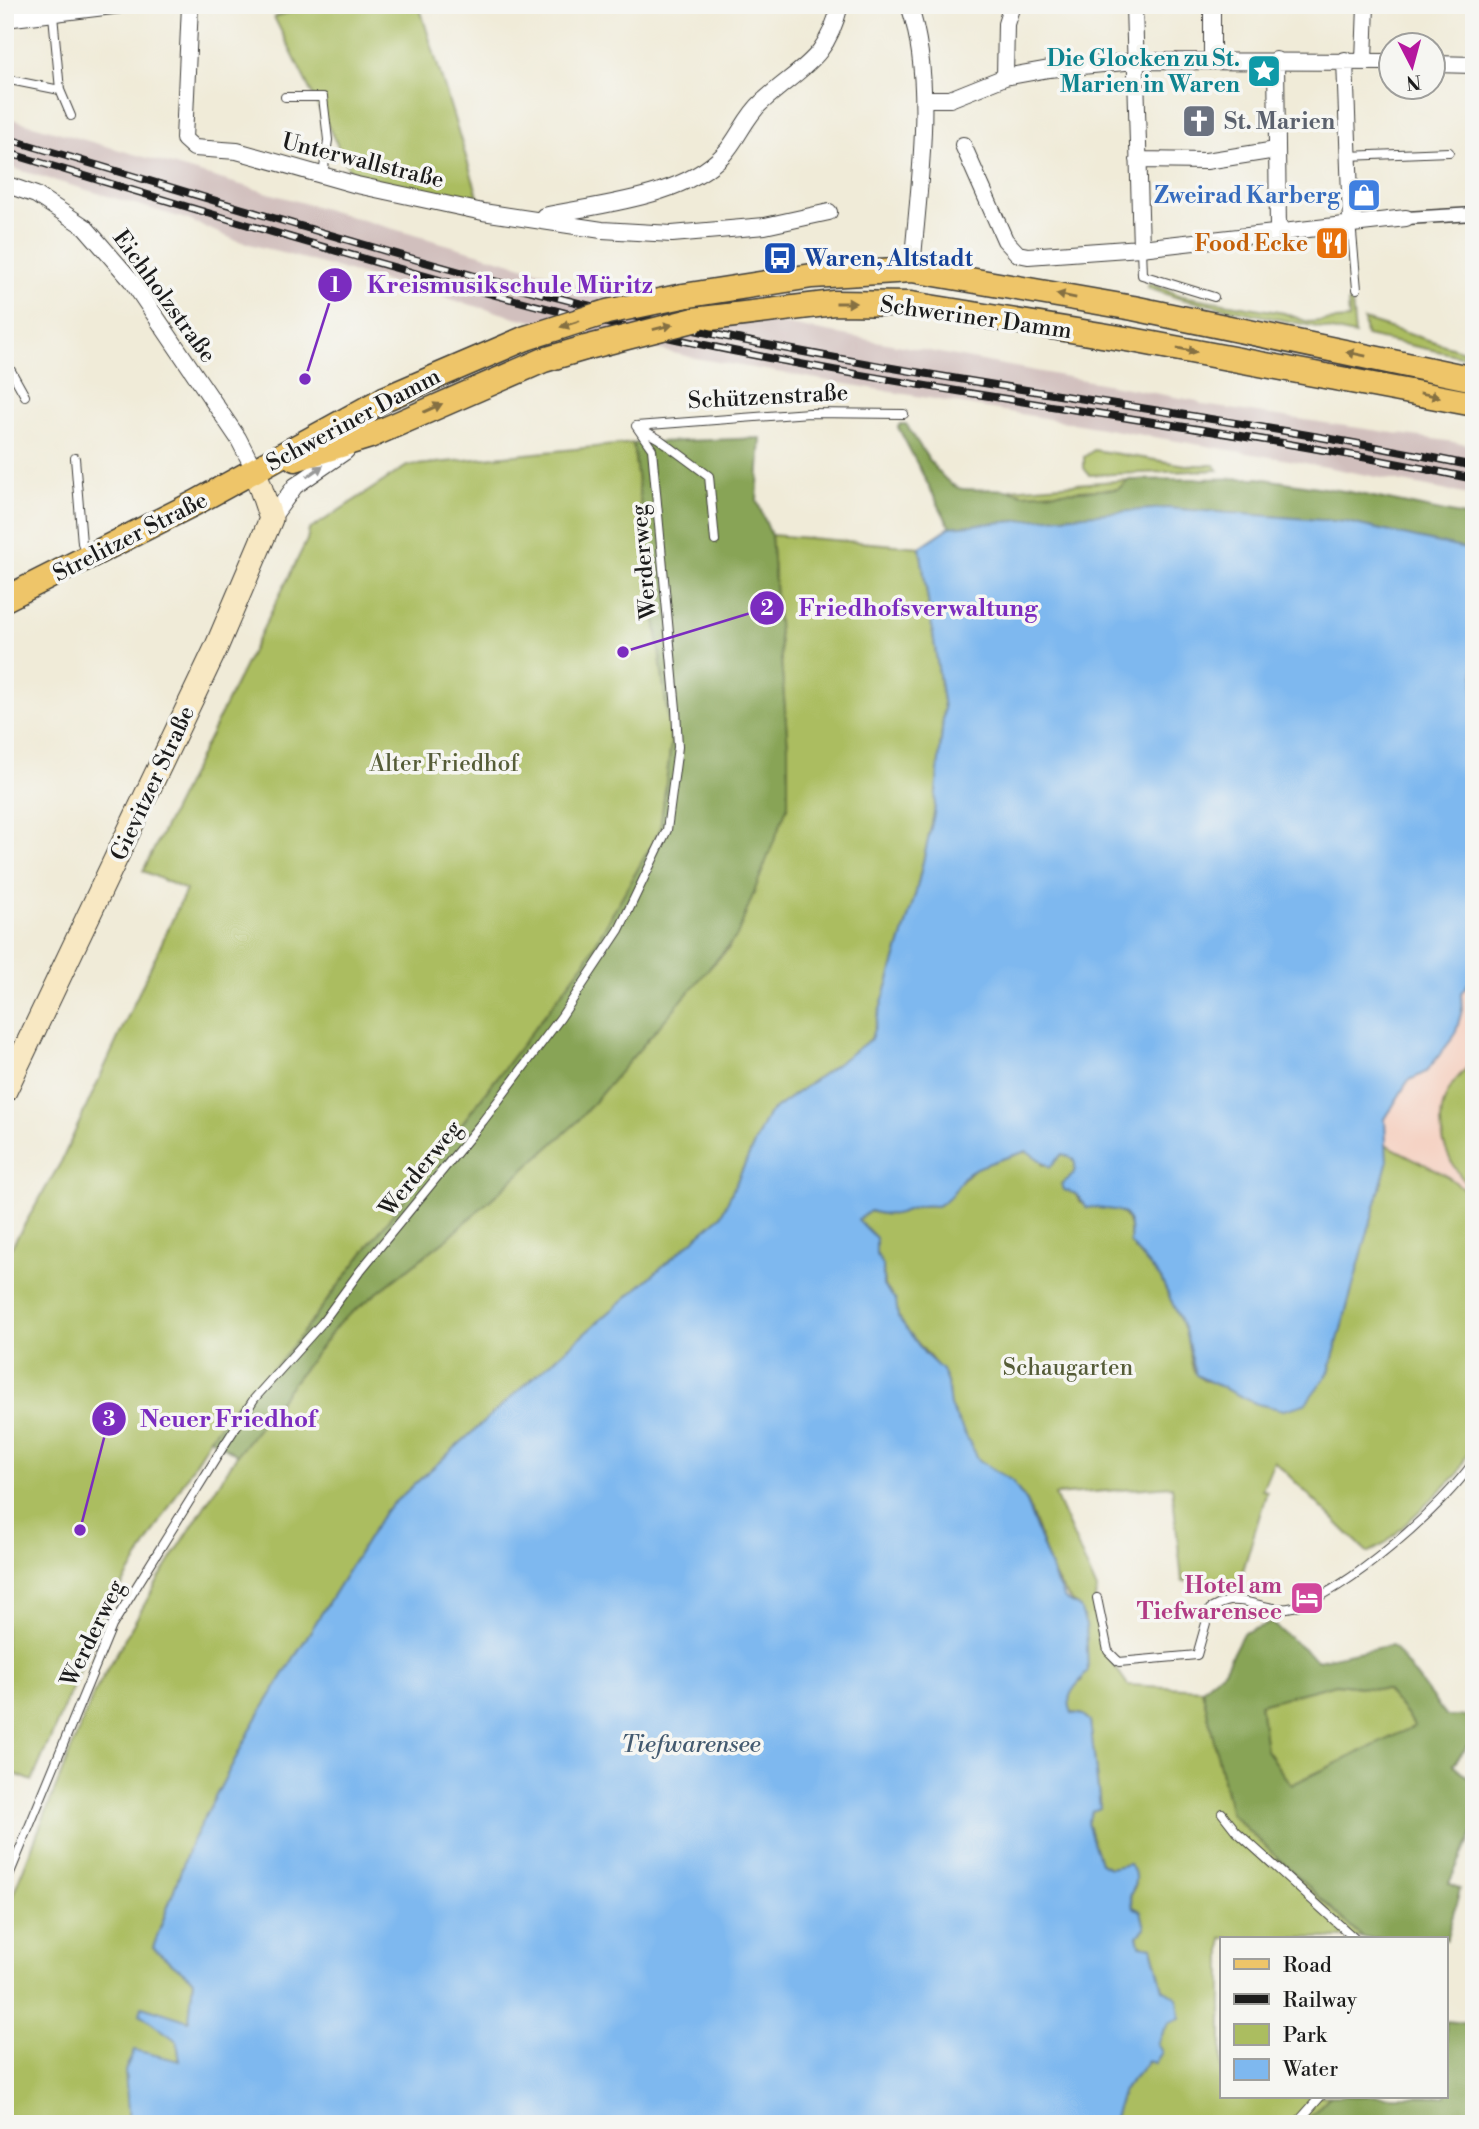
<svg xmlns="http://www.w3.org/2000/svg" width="1479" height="2129" font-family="'Libre Bodoni',serif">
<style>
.built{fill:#f5d2c3}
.industrial{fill:#d1bfbd}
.green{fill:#abbd60;stroke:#646c3e;stroke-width:2}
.forest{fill:#88a456;stroke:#526039;stroke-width:2;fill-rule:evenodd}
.water{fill:#7eb8ef;stroke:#4d6a86;stroke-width:2}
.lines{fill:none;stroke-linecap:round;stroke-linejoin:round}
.service-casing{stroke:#3c3b38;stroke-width:10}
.pedestrian-casing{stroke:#3c3b38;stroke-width:15}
.minor-casing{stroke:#3c3b38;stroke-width:18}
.secondary-casing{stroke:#3c3b38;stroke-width:25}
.primary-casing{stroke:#3c3b38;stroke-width:27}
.service{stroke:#fff;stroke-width:8}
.pedestrian{stroke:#fff;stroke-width:12}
.minor{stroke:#fff;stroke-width:16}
.secondary{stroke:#f8e8c3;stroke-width:23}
.primary{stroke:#eec569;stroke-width:24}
.rail-casing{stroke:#1c1c1c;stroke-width:8}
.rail{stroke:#f6f6f2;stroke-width:5;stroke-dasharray:16;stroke-linecap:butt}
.primary-bridge-casing{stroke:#3c3b38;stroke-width:27;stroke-linecap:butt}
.primary-bridge{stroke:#eec569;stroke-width:24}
.oneway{fill:#857042}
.oneway2{fill:#999}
.labels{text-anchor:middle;stroke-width:7;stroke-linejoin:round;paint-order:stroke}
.culture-label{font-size:23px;font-weight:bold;fill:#0d838f;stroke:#f6f6f2;text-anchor:end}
.worship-label{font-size:23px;font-weight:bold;fill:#5b616d;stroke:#f6f6f2;text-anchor:start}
.street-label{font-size:23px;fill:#1c1c1c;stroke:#f6f6f2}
.shop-label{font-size:23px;font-weight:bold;fill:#366cbe;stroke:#f6f6f2;text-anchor:end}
.food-label{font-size:23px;font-weight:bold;fill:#c56008;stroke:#f6f6f2;text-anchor:end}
.transit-label{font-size:23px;font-weight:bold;fill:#164399;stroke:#f6f6f2;text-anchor:start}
.park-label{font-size:23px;fill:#555c37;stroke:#f6f6f2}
.hotel-label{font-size:23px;font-weight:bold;fill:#b23c85;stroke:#f6f6f2;text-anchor:end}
.water-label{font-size:24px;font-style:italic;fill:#435a70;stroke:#f6f6f2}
.leader{fill:none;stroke:#7b2cbf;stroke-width:2.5}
.callout-dot{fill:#7b2cbf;stroke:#f6f6f2;stroke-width:2.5}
.mark-label{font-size:21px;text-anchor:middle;font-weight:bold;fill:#fff}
.callout-label{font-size:24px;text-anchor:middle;font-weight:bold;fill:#7b2cbf;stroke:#f6f6f2;stroke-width:7;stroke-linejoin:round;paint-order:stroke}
</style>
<rect width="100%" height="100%" fill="#f6f6f2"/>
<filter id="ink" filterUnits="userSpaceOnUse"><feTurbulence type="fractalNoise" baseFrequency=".0143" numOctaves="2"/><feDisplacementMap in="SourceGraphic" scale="14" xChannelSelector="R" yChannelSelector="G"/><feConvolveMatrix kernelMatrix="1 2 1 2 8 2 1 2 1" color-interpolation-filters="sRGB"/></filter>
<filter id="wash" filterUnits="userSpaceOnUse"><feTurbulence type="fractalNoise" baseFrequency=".00686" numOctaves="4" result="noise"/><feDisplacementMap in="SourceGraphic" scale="28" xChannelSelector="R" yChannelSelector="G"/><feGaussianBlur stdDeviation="1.57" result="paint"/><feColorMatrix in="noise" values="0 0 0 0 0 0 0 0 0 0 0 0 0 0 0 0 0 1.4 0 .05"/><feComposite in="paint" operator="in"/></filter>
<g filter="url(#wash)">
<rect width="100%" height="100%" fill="#f0ebd8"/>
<!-- built -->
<path class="built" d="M1474 976V1196L1444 1174 1383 1143 1385 1119 1408 1081 1426 1072 1462 1010 1461 993Z"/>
<!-- industrial -->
<path class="industrial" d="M5 117 557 276V279L591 288 1197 401 1203 405 1474 445V496L1300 462 695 358 515 317 235 240 186 219 5 166Z"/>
<!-- green -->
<path class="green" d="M315 5H419L483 212 357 185 274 17Z
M1149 283 1182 296 1284 313 1308 322 1349 319 1348 302H1352L1355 335 1181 299 1148 288Z
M1364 320 1467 352 1468 346 1474 347V359L1366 336Z
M633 443 671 743 660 830 585 962 281 1361 236 1404 210 1438 101 1621 32 1781 5 1770V1258L61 1162 186 890 143 871 307 540 309 530 407 466Z
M1094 450 1186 465H1214L1218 470 1089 475 1084 468V457Z
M1129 480 1118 489 1023 494 1009 489Z
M771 535 920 547 944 708 934 814 916 892 871 1039 768 1114 721 1216 518 1391 385 1511 258 1716 191 1843 153 1948 193 1980 189 2022 142 2006 177 2041 180 2062 129 2124H5V1914L93 1695 160 1577 237 1455 340 1322 450 1236 729 948 788 747Z
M1474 1060V1191C1445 1164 1429 1121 1452 1085 1458 1076 1467 1068 1474 1060Z
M1383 1143 1444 1174 1474 1196 1472 1444 1457 1475 1385 1544 1368 1553 1274 1461 1262 1490 1267 1491 1239 1584 1182 1581 1172 1486 1055 1495 1097 1590 1095 1598 1106 1653 1128 1685 1202 1689 1231 1814 1363 1938H1222V2096H1330L1303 2124H1112L1123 2090 1148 2061 1168 2023 1180 2018 1163 1989 1152 1947 1140 1945 1130 1895 1135 1886 1129 1864 1110 1868 1100 1863 1087 1822 1092 1811 1100 1807 1090 1721 1083 1715 1072 1713 1068 1703 1069 1691 1082 1680 1080 1608C1049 1588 1043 1534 1026 1501 1015 1480 993 1476 979 1460 971 1451 951 1414 949 1403 948 1396 949 1388 947 1382 941 1365 910 1338 899 1318 890 1303 900 1302 884 1286L883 1265 875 1253 876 1238 858 1220 861 1215 870 1211C904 1222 905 1202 937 1206L976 1167 1027 1151 1035 1154 1043 1165 1062 1154 1074 1159C1078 1172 1072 1176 1062 1184L1076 1194 1080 1202 1102 1209 1116 1208C1130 1218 1131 1227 1130 1243L1161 1279 1185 1330 1193 1370 1203 1380 1218 1383 1257 1404 1329 1372 1387 1163Z
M1336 1684 1386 1690 1416 1726 1291 1785 1266 1750 1260 1704Z"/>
<!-- forest -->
<path class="forest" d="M900 424H906C918 442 942 487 963 489 984 491 1003 486 1023 494L1118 489 1129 480 1258 478 1350 492 1474 518V551L1346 522 1165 508 950 527 898 427Z
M761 438 757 501 771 535 788 747V805L737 936 576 1123 450 1236 340 1322 237 1455 210 1438 236 1404 281 1361 585 962 660 830 671 743 633 443Z
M1271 1623 1317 1660 1392 1645 1446 1716H1474V1745L1468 1746 1453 1764 1474 1783V1830L1449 1883 1460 1889 1446 1941V1938H1363L1231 1814 1202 1689 1224 1670 1243 1633ZM1336 1684 1386 1690 1415 1726 1291 1785 1266 1750 1260 1704Z
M1446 2021 1474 2024V2124H1303L1330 2096H1446Z"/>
<!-- water -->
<path class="water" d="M1165 508 1346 522 1474 551V976L1461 993 1462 1010 1455 1035 1426 1072 1408 1081 1385 1119 1387 1163 1329 1372 1305 1404 1284 1410 1257 1404 1196 1375 1185 1330 1161 1279 1130 1243C1132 1218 1129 1210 1104 1209 1097 1208 1095 1206 1087 1208L1076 1194 1064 1190 1062 1184C1072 1176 1078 1172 1074 1159L1062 1154 1050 1167 1027 1151C1014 1155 976 1166 968 1173 956 1183 957 1195 937 1206 903 1202 906 1222 870 1211L858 1220 876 1238V1253L883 1265V1286L896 1300 898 1317 925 1354 942 1370 947 1383 950 1406 979 1460 1012 1481 1026 1502 1057 1584 1065 1599 1080 1608 1086 1625 1088 1670C1078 1687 1063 1692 1072 1713L1083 1715 1090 1721 1100 1808 1092 1811 1087 1823 1100 1863 1110 1868 1129 1864C1138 1872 1136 1885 1130 1895L1133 1907 1141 1911 1145 1928 1138 1935 1140 1945 1152 1947 1163 1989 1178 1998 1180 2018 1168 2023 1157 2044 1162 2052 1155 2063 1148 2061 1123 2090 1112 2124H129L125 2071 134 2050 180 2061 177 2041 140 2014 142 2006 189 2021 193 1980 153 1948 191 1843 258 1716 385 1511 518 1391 721 1216 768 1114 871 1039 916 892 934 814 944 708 920 547 950 527Z"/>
</g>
<g filter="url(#ink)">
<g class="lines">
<!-- service casing -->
<g class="service-casing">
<path id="service" d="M434 6 437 5
M53 15 60 90 71 116
M5 79 60 90
M285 97H323L328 140 323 175
M1347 156 1449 152
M1351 222 1357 289
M1141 248 1142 275 1214 297
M5 360 25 396
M636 426 809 413 904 414
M638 427 659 439 709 476 715 541
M75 458 82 543 87 554
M1097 1598 1108 1651 1119 1662 1197 1655 1210 1609C1216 1606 1223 1602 1230 1601 1249 1598 1270 1613 1293 1607 1343 1596 1446 1504 1474 1461
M1222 1813 1236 1831 1354 1938
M5 1885 112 1626 223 1447 254 1399 322 1323 360 1271 483 1121 561 1017 619 930 667 830 678 747 676 709 652 449 636 426
M1296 2124 1321 2096"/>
</g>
<!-- pedestrian casing -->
<g class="pedestrian-casing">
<path id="pedestrian" d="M1406 218 1474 214"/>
</g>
<!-- minor casing -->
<g class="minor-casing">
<path id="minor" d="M190 5 184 139 194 148 237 151 357 185 483 212 602 230 672 234 765 226 829 212
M909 5C936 84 918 188 912 270
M1134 5 1141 248
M5 19 121 5
M1212 59V5
M1276 60 1278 230
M1345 60 1351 222
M1364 61 1366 5
M1434 64 1474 65
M1005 77 1006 24 1012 5
M924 99H950L1005 77 1049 69 1136 61 1392 62
M963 145 1005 240 1018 254 1028 256 1141 248 1406 218
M1138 160 1206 161 1276 150
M5 184 36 195 85 227 131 280 238 438 255 471
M544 216C600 204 683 198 724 154 738 139 746 116 762 102 801 66 826 62 840 5
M271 519 295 486 346 451"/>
</g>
<!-- secondary casing -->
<g class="secondary-casing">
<path id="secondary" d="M5 1091 216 648 271 519 255 471"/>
</g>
<!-- primary casing -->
<g class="primary-casing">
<path id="primary" d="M683 296 812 276 912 270 1133 308 1474 379
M694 320 834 303 911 304 1132 340 1474 404
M295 459 370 436 544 360 585 348
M5 599 195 503 384 399 526 338"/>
</g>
<!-- service -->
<use href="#service" class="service"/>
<!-- pedestrian -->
<use href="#pedestrian" class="pedestrian"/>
<!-- minor -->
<use href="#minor" class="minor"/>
<!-- secondary -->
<use href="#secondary" class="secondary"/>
<!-- primary -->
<use href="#primary" class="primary"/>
<!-- rail casing -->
<g class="rail-casing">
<path id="rail" d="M5 138C221 201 435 271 654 321 924 383 1202 410 1474 466
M5 152C213 214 421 280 632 329 910 394 1195 420 1474 479"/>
</g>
<!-- rail -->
<use href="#rail" class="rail"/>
<!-- primary-bridge casing -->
<g class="primary-bridge-casing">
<path id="primary-bridge" d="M526 338 607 312 683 296
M585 348 694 320"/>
</g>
<!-- primary-bridge -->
<use href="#primary-bridge" class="primary-bridge"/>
</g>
<!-- one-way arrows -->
<defs><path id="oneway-solid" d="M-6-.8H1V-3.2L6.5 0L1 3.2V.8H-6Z" transform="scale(1.75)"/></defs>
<g class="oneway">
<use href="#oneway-solid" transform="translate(1066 296) rotate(-169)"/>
<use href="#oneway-solid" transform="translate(846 303)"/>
<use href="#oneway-solid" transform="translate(570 324) rotate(162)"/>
<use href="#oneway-solid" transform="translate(663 327) rotate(-14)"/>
<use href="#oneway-solid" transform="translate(1187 350) rotate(11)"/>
<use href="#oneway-solid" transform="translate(1356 354) rotate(-168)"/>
<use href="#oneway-solid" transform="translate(1430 395) rotate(11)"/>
<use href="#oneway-solid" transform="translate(433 408) rotate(-24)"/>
</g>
<use class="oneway2" href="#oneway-solid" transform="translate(315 471) rotate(-35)"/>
</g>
<!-- icons -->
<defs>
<g id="sight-square" transform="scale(1.75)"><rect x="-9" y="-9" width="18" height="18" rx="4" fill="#0f9aa8" stroke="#f6f6f2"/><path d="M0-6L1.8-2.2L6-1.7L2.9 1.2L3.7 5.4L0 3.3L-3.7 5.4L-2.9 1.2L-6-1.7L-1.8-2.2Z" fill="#fff"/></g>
<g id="church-square" transform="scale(1.75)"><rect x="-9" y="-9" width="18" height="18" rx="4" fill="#6b7280" stroke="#f6f6f2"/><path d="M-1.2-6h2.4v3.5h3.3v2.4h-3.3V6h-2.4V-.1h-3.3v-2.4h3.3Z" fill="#fff"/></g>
<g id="shop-square" transform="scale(1.75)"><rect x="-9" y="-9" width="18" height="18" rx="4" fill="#3f7fe0" stroke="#f6f6f2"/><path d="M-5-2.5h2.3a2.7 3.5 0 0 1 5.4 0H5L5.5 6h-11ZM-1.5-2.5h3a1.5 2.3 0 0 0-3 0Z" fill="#fff"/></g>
<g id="restaurant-square" transform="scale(1.75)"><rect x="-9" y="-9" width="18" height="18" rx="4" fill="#e8710a" stroke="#f6f6f2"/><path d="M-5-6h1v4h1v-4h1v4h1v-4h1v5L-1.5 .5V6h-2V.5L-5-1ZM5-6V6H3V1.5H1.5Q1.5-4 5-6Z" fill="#fff"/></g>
<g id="bus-square" transform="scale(1.75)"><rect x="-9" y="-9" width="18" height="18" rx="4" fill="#1a4fb4" stroke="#f6f6f2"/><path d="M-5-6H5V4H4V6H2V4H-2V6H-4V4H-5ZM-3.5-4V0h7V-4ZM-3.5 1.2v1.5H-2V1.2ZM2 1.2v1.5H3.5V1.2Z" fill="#fff"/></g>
<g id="hotel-square" transform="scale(1.75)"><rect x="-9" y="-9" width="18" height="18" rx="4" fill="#d1479c" stroke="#f6f6f2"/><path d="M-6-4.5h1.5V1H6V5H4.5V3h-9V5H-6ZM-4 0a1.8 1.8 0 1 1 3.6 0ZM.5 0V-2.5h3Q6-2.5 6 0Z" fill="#fff"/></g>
</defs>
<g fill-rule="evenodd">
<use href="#sight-square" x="1264" y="71"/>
<use href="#church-square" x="1199" y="121"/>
<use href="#shop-square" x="1364" y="195"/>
<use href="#restaurant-square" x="1332" y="243"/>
<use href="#bus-square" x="780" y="258"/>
<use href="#hotel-square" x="1307" y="1598"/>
</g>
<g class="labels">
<!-- culture labels -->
<g class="culture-label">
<text x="1240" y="66">Die Glocken zu St.<tspan x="1240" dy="26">Marien in Waren</tspan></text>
</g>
<!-- worship labels -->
<g class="worship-label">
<text x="1224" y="129">St. Marien</text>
</g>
<!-- street labels -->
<g class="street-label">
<text transform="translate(363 160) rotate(14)" y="8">Unterwallstraße</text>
<text transform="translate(165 296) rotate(54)" y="8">Eichholzstraße</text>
<text transform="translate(976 317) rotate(8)" y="8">Schweriner Damm</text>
<text transform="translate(768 396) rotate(-3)" y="8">Schützenstraße</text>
<text transform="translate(353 419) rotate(-28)" y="8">Schweriner Damm</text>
<text transform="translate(130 536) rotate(-27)" y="8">Strelitzer Straße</text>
<text transform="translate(643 562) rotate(-95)" y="8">Werderweg</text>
<text transform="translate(152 783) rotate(-65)" y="8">Gievitzer Straße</text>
<text transform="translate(420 1168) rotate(-51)" y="8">Werderweg</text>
<text transform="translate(92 1633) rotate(-64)" y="8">Werderweg</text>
</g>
<!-- shop labels -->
<g class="shop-label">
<text x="1340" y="203">Zweirad Karberg</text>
</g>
<!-- food labels -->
<g class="food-label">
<text x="1308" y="251">Food Ecke</text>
</g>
<!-- transit labels -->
<g class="transit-label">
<text x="804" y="266">Waren, Altstadt</text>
</g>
<!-- park labels -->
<g class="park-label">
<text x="444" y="771">Alter Friedhof</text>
<text x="1068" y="1375">Schaugarten</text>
</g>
<!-- hotel labels -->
<g class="hotel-label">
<text x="1282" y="1593">Hotel am<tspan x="1282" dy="26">Tiefwarensee</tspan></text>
</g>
<!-- water labels -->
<g class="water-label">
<text x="691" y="1752">Tiefwarensee</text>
</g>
</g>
<!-- callouts -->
<path class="leader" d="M305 379L335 285M623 652L767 608M80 1530L109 1419"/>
<g class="callout-dot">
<circle cx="305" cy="379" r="7"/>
<circle cx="623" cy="652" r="7"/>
<circle cx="80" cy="1530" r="7"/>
<circle cx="335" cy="285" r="18"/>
<circle cx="767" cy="608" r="18"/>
<circle cx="109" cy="1419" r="18"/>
</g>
<g class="mark-label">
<text x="335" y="292">1</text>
<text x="767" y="615">2</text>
<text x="109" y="1426">3</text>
</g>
<g class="callout-label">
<text x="510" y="293">Kreismusikschule Müritz</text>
<text x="918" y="616">Friedhofsverwaltung</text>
<text x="228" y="1427">Neuer Friedhof</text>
</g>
<!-- margin -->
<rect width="1479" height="2129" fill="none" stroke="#f6f6f2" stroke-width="28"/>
<!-- legend -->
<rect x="1220" y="1937" width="228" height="161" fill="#f6f6f2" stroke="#9f9f9c" stroke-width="2"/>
<rect x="1234" y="1959" width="35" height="10" fill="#eec569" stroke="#9f9f9c" stroke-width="2"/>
<text x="1283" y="1972" font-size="21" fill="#1c1c1c">Road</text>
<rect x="1234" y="1994" width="35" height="10" fill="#1c1c1c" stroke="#9f9f9c" stroke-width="2"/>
<text x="1283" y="2007" font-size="21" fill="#1c1c1c">Railway</text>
<rect x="1234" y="2024" width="35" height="21" fill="#abbd60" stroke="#9f9f9c" stroke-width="2"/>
<text x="1283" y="2042" font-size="21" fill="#1c1c1c">Park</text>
<rect x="1234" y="2059" width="35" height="21" fill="#7eb8ef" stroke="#9f9f9c" stroke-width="2"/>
<text x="1283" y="2076" font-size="21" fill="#1c1c1c">Water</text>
<!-- north arrow -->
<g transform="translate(1412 66) rotate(174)"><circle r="33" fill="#f6f6f2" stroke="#9f9f9c" stroke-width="2"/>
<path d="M0-5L12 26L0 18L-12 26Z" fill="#b5179e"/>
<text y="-10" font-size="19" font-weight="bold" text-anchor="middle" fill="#1c1c1c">N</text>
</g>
</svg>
